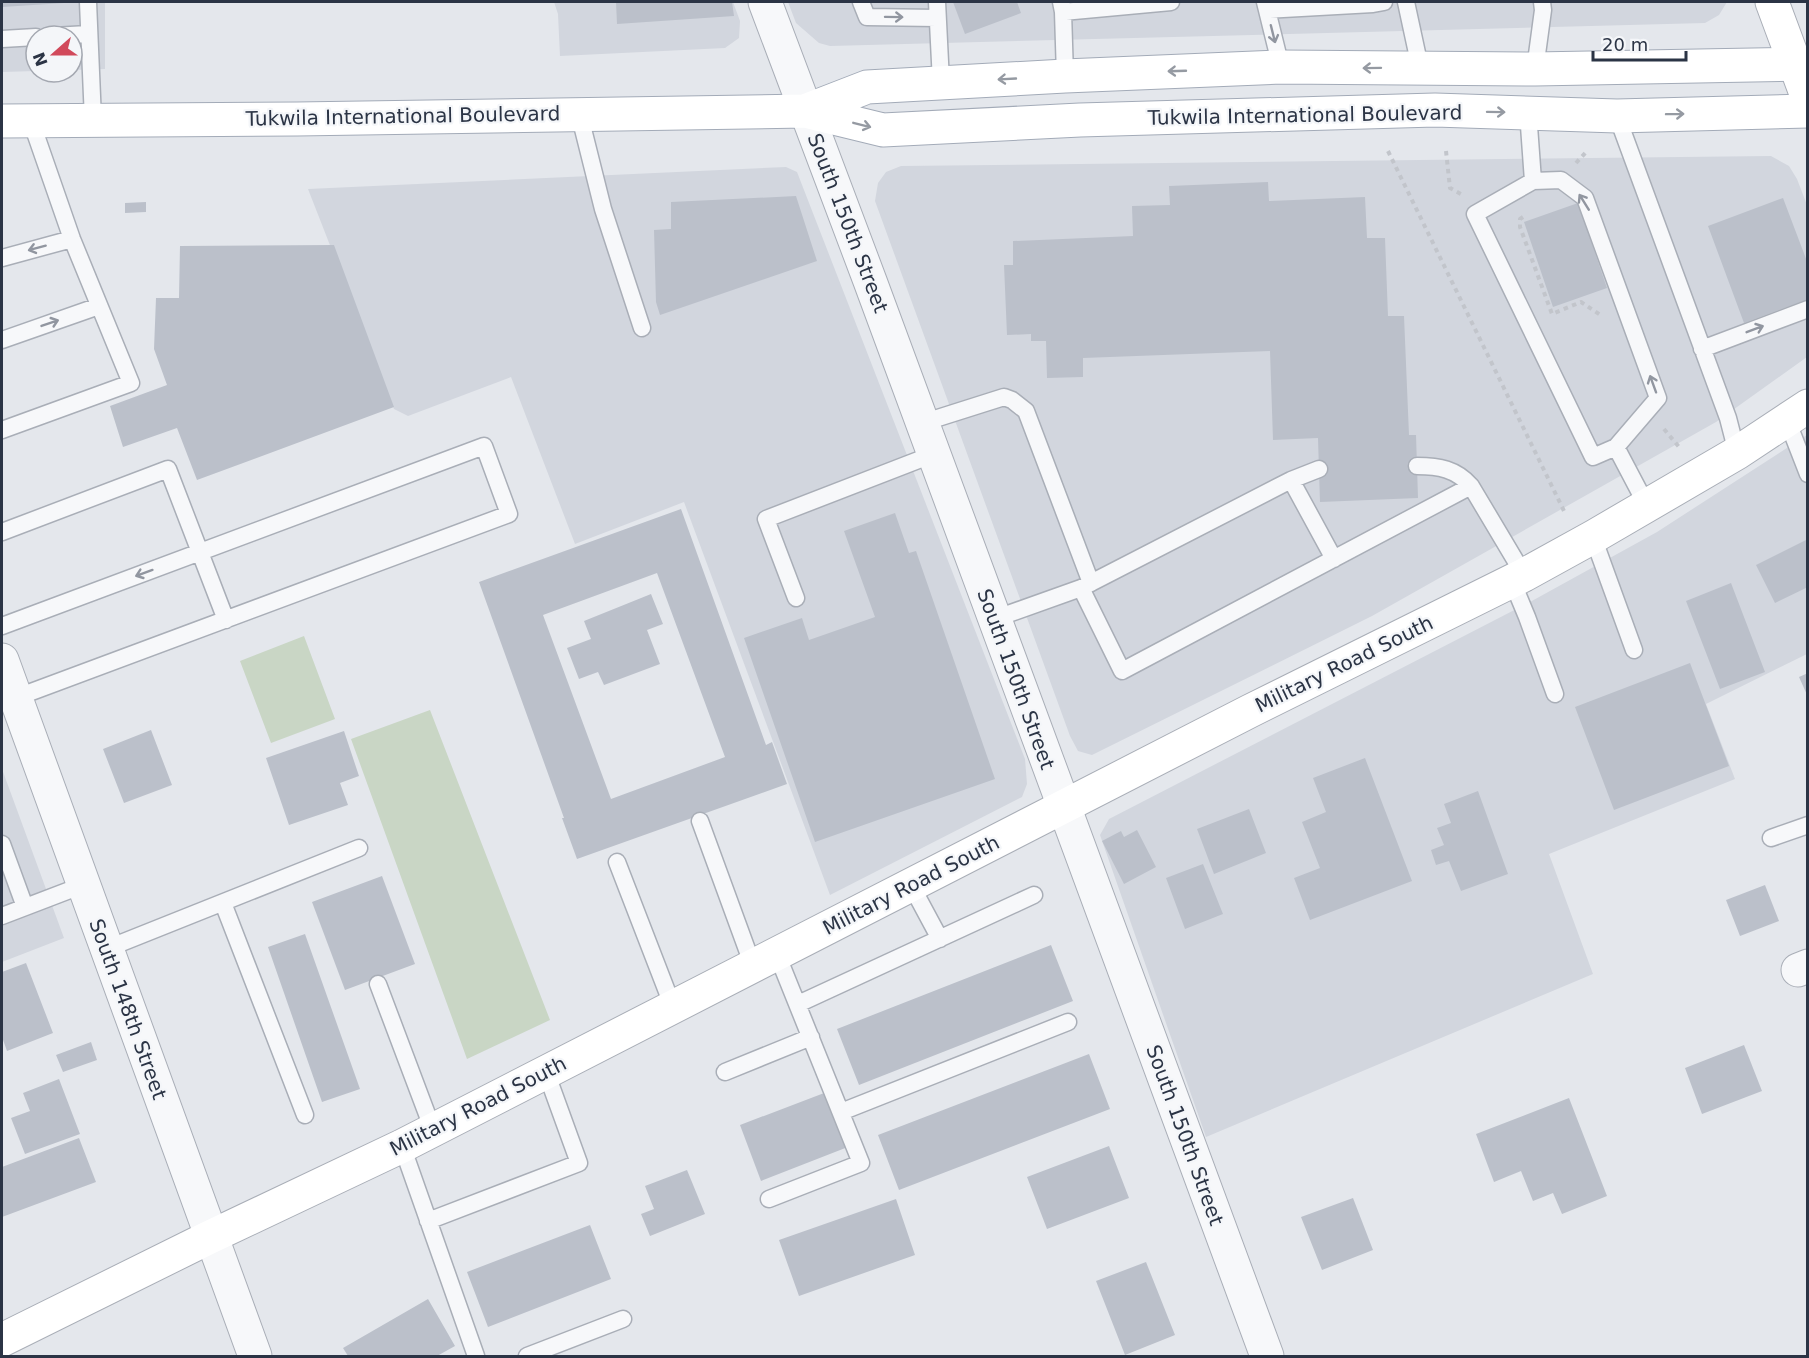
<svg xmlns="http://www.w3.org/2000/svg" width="1809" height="1358" font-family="'DejaVu Sans',sans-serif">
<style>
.built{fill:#d2d6de}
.green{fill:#c9d6c5}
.building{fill:#bbc0ca;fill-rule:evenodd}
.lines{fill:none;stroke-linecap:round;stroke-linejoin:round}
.lane-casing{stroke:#a9aeb7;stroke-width:19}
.street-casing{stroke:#a9aeb7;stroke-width:35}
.secondary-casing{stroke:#a9aeb7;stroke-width:35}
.primary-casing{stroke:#a3abb8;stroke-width:35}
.path{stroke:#c2c5cb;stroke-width:4;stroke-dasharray:4.5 4.5;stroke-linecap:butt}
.lane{stroke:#f7f8fa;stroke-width:16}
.street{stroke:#f7f8fa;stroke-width:33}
.secondary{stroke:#fff;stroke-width:33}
.primary{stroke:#fff;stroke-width:33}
.oneway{stroke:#9196a0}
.oneway2{stroke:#959aa2}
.labels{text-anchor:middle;stroke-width:4.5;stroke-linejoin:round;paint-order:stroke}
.street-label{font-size:20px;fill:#2b3445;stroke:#f4f6f9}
</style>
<rect width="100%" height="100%" fill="#e4e7ec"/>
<!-- built -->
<path class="built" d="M2 2H105V69L72 70V36H36V71L2 72Z
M554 2H733L740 21 739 38 725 48 560 56 558 14Z
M788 2H1727L1719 15 1705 23 830 46 819 43 796 23Z
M1771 156 1789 166 1797 179 1807 205V357L1716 422 1372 616 1092 755 1078 751 1070 736 875 201 878 183 886 172 901 166Z
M786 167 797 172 1025 759 1027 784 1022 797 830 895 684 502 575 544 511 377 408 416 394 409 308 189Z
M1807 435V654L1706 704 1735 779 1549 854 1593 974 1206 1137 1100 835 1109 819 1530 602 1657 532Z
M2 769 64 938 2 962Z"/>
<!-- green -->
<path class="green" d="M304 636 335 719 271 743 240 661Z
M430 710 550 1020 467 1059 351 739Z"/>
<!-- building -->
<path class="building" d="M2 2H63L64 3 2 7Z
M616 2H732L734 16 617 24Z
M953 2H1017L1021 13 965 34Z
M1268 182 1269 201 1365 197 1367 238H1385L1388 316H1404L1409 435H1416L1418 498 1320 502 1318 438 1273 440 1270 351 1083 358V377L1047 378 1046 341H1031V334L1007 335 1004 265H1013V241L1133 236 1132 206 1170 205 1169 186Z
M796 196 817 261 660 315 656 302 654 230 671 229V202Z
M1783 198 1808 264V299L1744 323 1708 226Z
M146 202V212L125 213V203Z
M1578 203 1607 288 1553 307 1524 222Z
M334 245 394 407 197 480 177 428 123 447 110 406 167 385 154 349 156 298H179L180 246Z
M681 509 766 745 772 742 787 784 577 859 562 818H564L479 582ZM657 573 725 757 611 799 543 615Z
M895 513 909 553 916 551 995 779 815 842 744 638 802 618 809 640 875 617 844 531Z
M1808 539V587L1775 603 1756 565Z
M1731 583 1765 672 1720 689 1686 601Z
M651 594 663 624 647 630 660 664 604 685 598 672 579 679 567 648 591 639 584 621Z
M1690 663 1729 766 1614 810 1575 707Z
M1808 673V697L1799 677Z
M151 730 172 785 124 803 103 749Z
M344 731 359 776 340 783 348 805 289 825 266 758Z
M1365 758 1412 881 1310 920 1294 878 1320 868 1302 822 1326 812 1313 778Z
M1478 791 1508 874 1461 891 1449 861 1436 865 1431 850 1444 845 1437 828 1451 823 1444 804Z
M1249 809 1266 853 1214 874 1197 829Z
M1137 830 1156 867 1124 884 1102 841 1121 831 1124 837Z
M1203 864 1223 914 1185 929 1166 878Z
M382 876 415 964 345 990 312 902Z
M1765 885 1779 921 1740 936 1726 900Z
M305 934 360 1089 322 1102 268 947Z
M1051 945 1073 1001 859 1085 837 1029Z
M26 963 53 1033 7 1051 2 1037V972Z
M91 1042 97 1060 63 1072 56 1055Z
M1744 1045 1762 1091 1702 1114 1685 1068Z
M1089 1054 1110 1109 899 1190 878 1135Z
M59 1079 80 1134 25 1154 11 1118 30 1111 23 1093Z
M832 1090 853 1145 761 1181 740 1125Z
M1569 1098 1607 1196 1562 1214 1553 1193 1533 1201 1521 1171 1494 1182 1476 1134Z
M79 1138 96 1182 2 1217V1167Z
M1109 1146 1129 1198 1047 1229 1027 1177Z
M687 1170 705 1214 650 1236 641 1214 654 1209 645 1186Z
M1353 1198 1373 1250 1322 1270 1301 1217Z
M896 1199 915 1255 799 1296 779 1240Z
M590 1225 611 1279 488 1327 467 1272Z
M1146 1262 1175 1335 1125 1355 1096 1281Z
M428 1299 455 1346 437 1356H348L343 1348Z"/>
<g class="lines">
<!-- lane casing -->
<g class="lane-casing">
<path id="lane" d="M88 2 93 120
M861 2 867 17 937 18
M937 2 941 82
M1061 2 1063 12 1065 76
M1265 2 1281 67
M1406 2 1420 67
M1267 10 1373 4 1384 2
M1063 12 1171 2
M53 36 88 34
M2 39 36 37
M1535 69 1543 10 1542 2
M1528 112 1533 181 1475 214 1593 457 1616 447 1647 506
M579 113 603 209 642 328
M1617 116 1728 418 1737 453
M1533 181 1561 180 1585 198 1658 398 1616 447
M2 258 72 239
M2 340 99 306
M1702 349 1808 309
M1787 420 1808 474
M922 423 1004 397 1012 400 1026 411 1091 583
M2 430 131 383 72 239 31 121
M1417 466C1439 466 1456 469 1471 486L1524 575
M1291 480 1334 559
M2 532 168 469 226 620
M1593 537 1634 650
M1512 581 1527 617 1555 694
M1081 588 1122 671 1471 486
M796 598 766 519 934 454
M994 619 1081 588 1291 480 1319 469
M2 626 484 446 509 514 15 698
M700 821 753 966
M1771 838 1808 825
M2 844 25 907
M617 862 673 1007
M911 885 940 939
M223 903 305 1115
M2 916 83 885
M106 949 359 848
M378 984 433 1130
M798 1004 1034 895
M725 1072 811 1037
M841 1112 1068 1022
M402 1146 476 1356
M769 1199 861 1163 777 954
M428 1221 579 1163 546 1072
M527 1356 623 1319"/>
</g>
<!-- street casing -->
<g class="street-casing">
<path id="street" d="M765 2 870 281 1267 1356
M2 660 255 1356
M1798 970 1808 966"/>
</g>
<!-- secondary casing -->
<g class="secondary-casing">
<path id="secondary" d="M1772 2 1808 99
M2 1340 210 1237 402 1146 1250 711 1524 575 1593 537 1737 453 1808 406"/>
</g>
<!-- primary casing -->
<g class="primary-casing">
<path id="primary" d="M805 111 867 87 1065 76 1281 67 1535 69 1808 64
M2 121 297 119 805 111 883 130 1080 120 1435 110 1617 116 1808 111"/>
</g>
<!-- path -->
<path class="path" d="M1388 151 1565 513
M1446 151 1450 188 1461 194
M1576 163 1587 151
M1523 217 1520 219V227L1552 314 1581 302 1602 316
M1664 429 1679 447"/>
<!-- lane -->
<use href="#lane" class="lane"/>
<!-- street -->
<use href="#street" class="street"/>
<!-- secondary -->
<use href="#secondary" class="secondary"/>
<!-- primary -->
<use href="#primary" class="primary"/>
</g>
<!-- one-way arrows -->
<defs><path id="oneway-shaft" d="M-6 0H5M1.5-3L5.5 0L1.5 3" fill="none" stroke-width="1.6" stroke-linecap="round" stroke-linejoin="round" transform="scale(1.5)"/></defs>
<g class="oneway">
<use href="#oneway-shaft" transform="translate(894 17) rotate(1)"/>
<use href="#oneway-shaft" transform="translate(1273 34) rotate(76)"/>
<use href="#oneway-shaft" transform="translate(1584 202) rotate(-122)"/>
<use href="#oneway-shaft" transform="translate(37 248) rotate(165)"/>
<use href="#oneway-shaft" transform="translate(50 323) rotate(-19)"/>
<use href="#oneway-shaft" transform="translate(1755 329) rotate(-21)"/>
<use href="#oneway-shaft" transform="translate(1653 384) rotate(-110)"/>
<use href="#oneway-shaft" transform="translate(144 573) rotate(160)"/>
</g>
<g class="oneway2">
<use href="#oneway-shaft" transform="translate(1372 68) rotate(179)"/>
<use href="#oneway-shaft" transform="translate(1177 71) rotate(178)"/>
<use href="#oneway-shaft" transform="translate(1007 79) rotate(177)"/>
<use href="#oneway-shaft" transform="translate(1496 112) rotate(1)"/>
<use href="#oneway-shaft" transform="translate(1675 114) rotate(-1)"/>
<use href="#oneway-shaft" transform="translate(862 125) rotate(14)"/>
</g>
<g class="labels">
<!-- street labels -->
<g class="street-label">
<text transform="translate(1305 115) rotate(-1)" y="7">Tukwila International Boulevard</text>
<text transform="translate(403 116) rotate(-1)" y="7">Tukwila International Boulevard</text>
<text transform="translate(848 223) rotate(69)" y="7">South 150th Street</text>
<text transform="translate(1344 664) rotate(-26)" y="7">Military Road South</text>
<text transform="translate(1016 679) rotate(70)" y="7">South 150th Street</text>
<text transform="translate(911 885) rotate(-27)" y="7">Military Road South</text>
<text transform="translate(128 1009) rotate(70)" y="7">South 148th Street</text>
<text transform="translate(478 1106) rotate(-27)" y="7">Military Road South</text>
<text transform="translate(1185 1135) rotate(70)" y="7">South 150th Street</text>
</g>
</g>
<!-- border -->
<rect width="1809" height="1358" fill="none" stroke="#2b3445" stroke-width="6"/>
<!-- north arrow -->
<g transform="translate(54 54) rotate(249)"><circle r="28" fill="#f4f6f9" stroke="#a4a8b1" stroke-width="1.5"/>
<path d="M0-4.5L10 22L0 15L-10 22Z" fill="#d1495b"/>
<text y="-9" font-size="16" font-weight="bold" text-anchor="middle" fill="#2b3445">N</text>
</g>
<!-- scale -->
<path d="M1593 51v9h93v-9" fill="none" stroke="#2b3445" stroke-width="3"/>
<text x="1602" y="51" font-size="18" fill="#2b3445" stroke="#f4f6f9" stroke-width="4.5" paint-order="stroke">20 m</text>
</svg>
